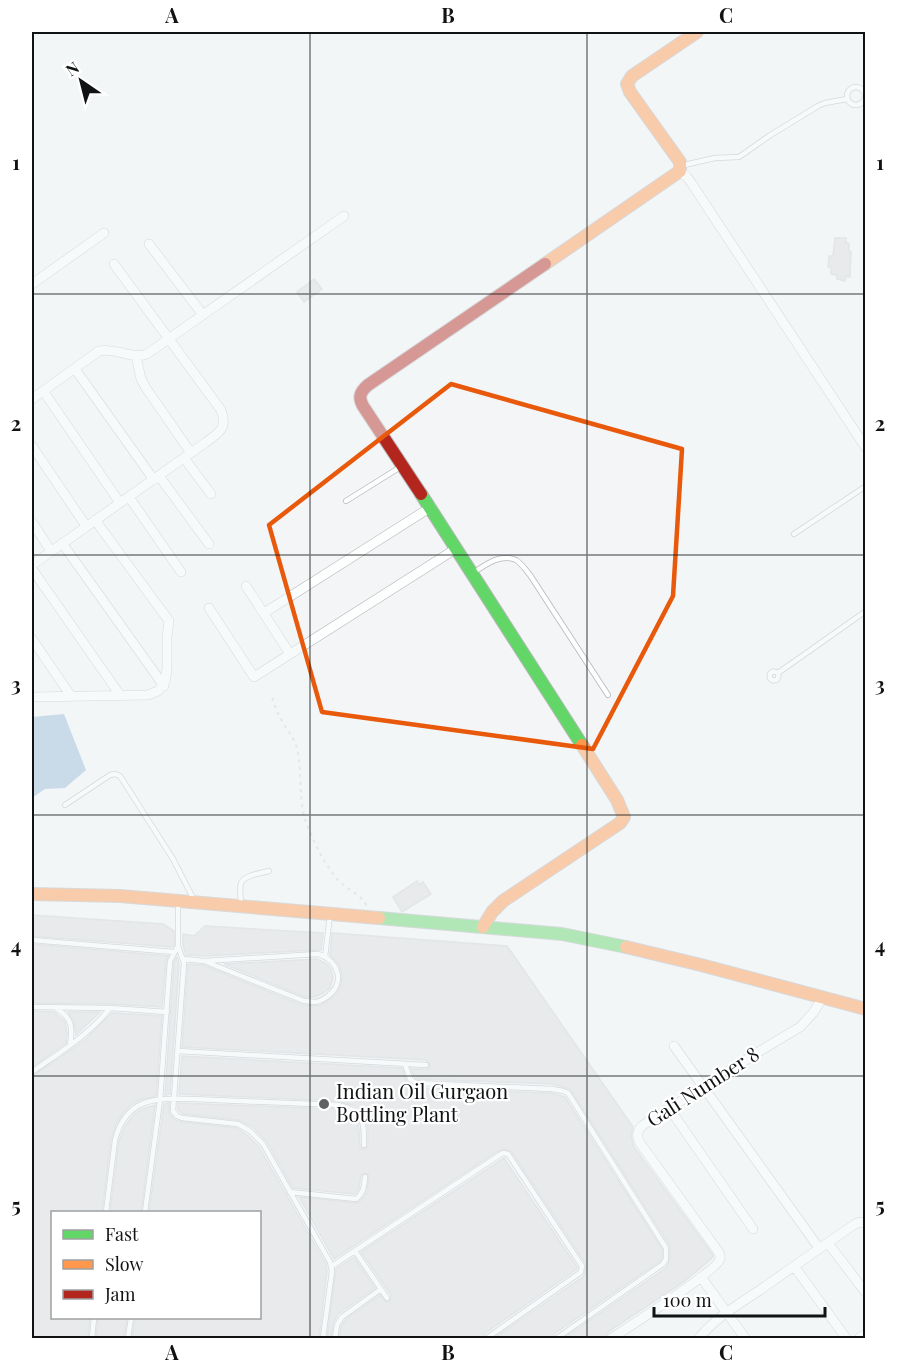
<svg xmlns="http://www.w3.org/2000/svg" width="897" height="1370" font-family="'Playfair Display',serif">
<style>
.water{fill:#97bbd7}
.building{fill:#dbdcde;stroke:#d0d2d4;stroke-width:1.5}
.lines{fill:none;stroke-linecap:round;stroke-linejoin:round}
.lane-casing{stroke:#b5b7b8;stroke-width:6}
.street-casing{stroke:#b5b7b8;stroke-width:10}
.fast-casing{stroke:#b5b7b8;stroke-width:14}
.slow-casing{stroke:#b5b7b8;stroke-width:14}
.jam-casing{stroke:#b5b7b8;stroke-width:14}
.path{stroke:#d2d2d2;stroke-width:2;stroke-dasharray:3 4.5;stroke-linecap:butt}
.lane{stroke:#fdfefe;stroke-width:4.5}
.street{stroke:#fdfefe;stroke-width:9}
.fast{stroke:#63d668;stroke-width:12}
.slow{stroke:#ff974d;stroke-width:12}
.jam{stroke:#b3261e;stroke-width:12}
.marked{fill:none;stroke:#e8590c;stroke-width:4.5;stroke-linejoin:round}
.grid{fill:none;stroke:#101213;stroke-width:1.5;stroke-opacity:0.55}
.poi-dot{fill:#5f6163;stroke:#fff;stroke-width:2}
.labels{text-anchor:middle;stroke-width:4.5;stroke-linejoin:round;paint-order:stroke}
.street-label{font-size:20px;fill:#101213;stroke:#fff}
.poi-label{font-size:20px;fill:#101213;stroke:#fff;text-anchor:start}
.neatline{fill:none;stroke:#101213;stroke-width:2}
.grid-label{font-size:20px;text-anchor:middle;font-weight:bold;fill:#101213}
</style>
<rect width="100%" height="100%" fill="#f3f5f7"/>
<!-- water -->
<path class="water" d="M64 714 86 770 65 788 45 789 32 798V717Z"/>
<!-- building -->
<path class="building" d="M835 238H846V242L849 244V251L851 252 850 277 846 276 845 281 837 279V275L831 274V267H828L829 256H833Z
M314 279 322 289 304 302 297 292Z
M417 881 420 885 423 882 431 894 402 912 393 897Z
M32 915 163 924 174 931V945L172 947 32 936Z
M205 926 323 933 321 950H318L204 956 186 955 183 945V934L194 936Z
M332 933 507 946 633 1127 631 1136 634 1147 713 1255V1257L710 1260 685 1281 608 1332 605 1338H564L666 1268 670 1259V1246L570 1089 552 1084 417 1079 414 1076 411 1069H429L430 1064 426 1060 182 1047 188 964 203 965 302 1005 319 1006 331 999 337 993 341 985 342 978 341 970 338 963 330 955Z
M32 944 168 956 166 961 162 1007 110 1004 32 1003Z
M177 957 179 964 170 1094 165 1095 174 962Z
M317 959 327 964 331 969 333 978 330 988 322 994 314 997H305L224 964Z
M32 1011 54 1012 65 1022 67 1033 66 1043 32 1067Z
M68 1012H100L76 1035 74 1022Z
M112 1013 162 1016 156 1096 142 1099 132 1104 123 1113 116 1124 111 1139 102 1212H52V1317H90L88 1338H32V1076L55 1061 86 1039Z
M182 1056 402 1068 406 1081 416 1088 551 1093 565 1097 662 1249V1258L660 1261 554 1334 553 1338H494L584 1276 586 1267V1264L511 1151 503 1149 496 1152 334 1259 299 1197 358 1203 364 1197 367 1191 369 1177 368 1174 364 1173 361 1175 359 1188 355 1194 293 1188 267 1142 253 1127 238 1120 183 1114 178 1110V1103L337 1109 351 1114 357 1120 359 1130 360 1146 361 1149H365L368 1146V1129L365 1117 361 1111 355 1106 338 1101 179 1094Z
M169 1103V1113L175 1120 182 1122 237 1128 247 1135 259 1147 326 1264 327 1271 319 1338H132L135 1317H260V1212H149L164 1104Z
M155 1105 141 1212H110L119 1141 124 1128 130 1119 137 1112 145 1108Z
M504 1158 577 1267V1269L484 1334 483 1338H339L341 1327 345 1320 380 1295 386 1302H389L391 1299V1295L361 1252Z
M354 1257 375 1288 338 1314 333 1324 331 1338H327L336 1269Z
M98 1317H127L124 1338H96Z"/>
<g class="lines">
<!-- lane casing -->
<g class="lane-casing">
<path id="lane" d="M847 96a9 9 0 1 1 18 0a9 9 0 1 1-18 0Z
M684 165 715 158 739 157 769 136 818 106 825 103 847 99
M346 501 402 466
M794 534 866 486
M473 573C485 565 500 553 516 560 521 563 526 570 530 575L608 695
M769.5 676a4.5 4.5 0 1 1 9 0a4.5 4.5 0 1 1-9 0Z
M778 673 866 611
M65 805 110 775 115 774 120 776 173 859 194 900
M178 902V946L184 963 173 1111 177 1116 182 1118 238 1124 250 1131 263 1144 330 1262 332 1271 323 1338
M241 904C241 898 239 889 241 883 244 875 262 873 269 871
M32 940 174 952
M325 957 330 915
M183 959 204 961 304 1001C305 1001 314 1002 314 1002 319 1002 324 999 328 996 346 982 338 960 318 954L204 961
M32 1007 110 1008 167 1012
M57 1009C72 1018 73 1028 70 1045
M178 1051 426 1065
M405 1064 410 1079 416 1083 552 1089 563 1091 568 1093 666 1248V1259L663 1264 557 1338
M32 1072C59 1053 89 1035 110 1008
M290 1192 356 1199C364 1193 364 1186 365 1177
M106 1212 115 1140C126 1098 154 1098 192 1099L338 1105C364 1111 364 1121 364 1145
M145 1212 160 1100 170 961 178 946
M355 1251 387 1298
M332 1266 498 1156 503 1153 508 1154 582 1266 581 1272 487 1338
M92 1338 94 1318
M128 1338 131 1318
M335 1338 337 1325 342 1317 381 1289"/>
</g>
<!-- street casing -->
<g class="street-casing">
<path id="street" d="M680 171 687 177 692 184 866 448
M149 244 203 315
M32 284 104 233
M136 356 141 379 146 388 191 453
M75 369 154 480
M44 392 120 503
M32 399 99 351C116 347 131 360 147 354L344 216
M32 446 86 526
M184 458 211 494
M159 476 209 544
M129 497 181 572
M32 522 51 551
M62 543 164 686
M32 565 205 443C219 432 228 429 221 410L114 264
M32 569 120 695
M246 586 290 654
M209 608 254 677 457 548
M264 613 431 507
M32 639 71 696
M32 697 148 695 158 691 165 682 167 669V637L169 621 95 520
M674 1046 819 1248
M669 1108 753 1229
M828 1243 866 1293
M794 1266 846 1338
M701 1277 745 1338
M612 1338C627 1328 718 1270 720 1259 721 1254 718 1251 715 1247L640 1143C636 1135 637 1131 643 1125L760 1051 800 1027 813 1013 823 997
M699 1338C715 1318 739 1304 760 1290 791 1268 823 1246 855 1224L860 1222 866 1223
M859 1338 866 1334"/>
</g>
<!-- fast casing -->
<g class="fast-casing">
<path id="fast" d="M421 494 582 745
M379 918 562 934 626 947"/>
</g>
<!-- slow casing -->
<g class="slow-casing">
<path id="slow" d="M545 264 680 171V162L630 92 627 84 632 76 697 32
M32 894 120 896 379 918
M483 927 492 912 503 901 620 823 624 817 617 800 582 745
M626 947 701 965 866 1009"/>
</g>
<!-- jam casing -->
<g class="jam-casing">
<path id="jam" d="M421 494 363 406C358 397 360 392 368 385L545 264"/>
</g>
<!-- path -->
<path class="path" d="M272 698C275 705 277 713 281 719 286 729 294 737 297 748 303 775 297 804 309 830 317 848 326 867 340 882 349 890 363 896 367 907"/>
<!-- lane -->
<use href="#lane" class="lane"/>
<!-- street -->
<use href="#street" class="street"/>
<!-- fast -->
<use href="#fast" class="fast"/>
<!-- slow -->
<use href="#slow" class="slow"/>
<!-- jam -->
<use href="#jam" class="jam"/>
</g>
<!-- marked area -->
<path d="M0 0H897V1370H0ZM451 384 682 449 673 596 593 749 322 712 269 525Z" fill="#f3f5f7" fill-opacity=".55" fill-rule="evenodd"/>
<path class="marked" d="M451 384 682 449 673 596 593 749 322 712 269 525Z"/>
<!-- grid -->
<path class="grid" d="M310 32V1338M587 32V1338M32 294H866M32 555H866M32 815H866M32 1076H866"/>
<!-- markers -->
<circle class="poi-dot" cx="324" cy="1104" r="6"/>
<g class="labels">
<!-- street labels -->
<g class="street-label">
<text transform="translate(703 1087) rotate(-33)" y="7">Gali Number 8</text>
</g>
<!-- poi labels -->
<g class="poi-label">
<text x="336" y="1099">Indian Oil Gurgaon<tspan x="336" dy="23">Bottling Plant</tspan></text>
</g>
</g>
<!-- border -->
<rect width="897" height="1370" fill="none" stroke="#ffffff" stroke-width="66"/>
<!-- legend -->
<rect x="51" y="1211" width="210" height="108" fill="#ffffff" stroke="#9fa0a1" stroke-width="1.5"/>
<rect x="63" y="1230" width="30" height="9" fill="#63d668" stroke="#9fa0a1" stroke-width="1.5"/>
<text x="105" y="1241" font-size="18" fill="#101213">Fast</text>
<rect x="63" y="1260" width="30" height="9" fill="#ff974d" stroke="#9fa0a1" stroke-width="1.5"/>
<text x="105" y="1271" font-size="18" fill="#101213">Slow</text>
<rect x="63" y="1290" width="30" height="9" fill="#b3261e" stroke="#9fa0a1" stroke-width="1.5"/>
<text x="105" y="1301" font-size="18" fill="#101213">Jam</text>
<!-- north arrow -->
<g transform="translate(81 81) rotate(325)" stroke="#ffffff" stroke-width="4.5" paint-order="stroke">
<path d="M0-4.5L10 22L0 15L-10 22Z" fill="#101213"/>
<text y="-9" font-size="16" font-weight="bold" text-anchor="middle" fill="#101213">N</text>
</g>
<!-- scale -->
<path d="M654 1307v9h171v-9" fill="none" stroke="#101213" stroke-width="3"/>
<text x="663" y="1307" font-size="18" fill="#101213" stroke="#ffffff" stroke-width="4.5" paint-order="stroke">100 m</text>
<rect x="33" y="33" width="831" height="1304" class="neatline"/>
<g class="grid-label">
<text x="172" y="23">A</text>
<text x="448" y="23">B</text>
<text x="726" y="23">C</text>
<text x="16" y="170">1</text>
<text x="880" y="170">1</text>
<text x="16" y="431">2</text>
<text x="880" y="431">2</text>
<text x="16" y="692">3</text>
<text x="880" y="692">3</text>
<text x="16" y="953">4</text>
<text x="880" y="953">4</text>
<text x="16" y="1213">5</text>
<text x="880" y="1213">5</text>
<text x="172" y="1360">A</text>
<text x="448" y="1360">B</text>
<text x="726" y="1360">C</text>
</g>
</svg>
